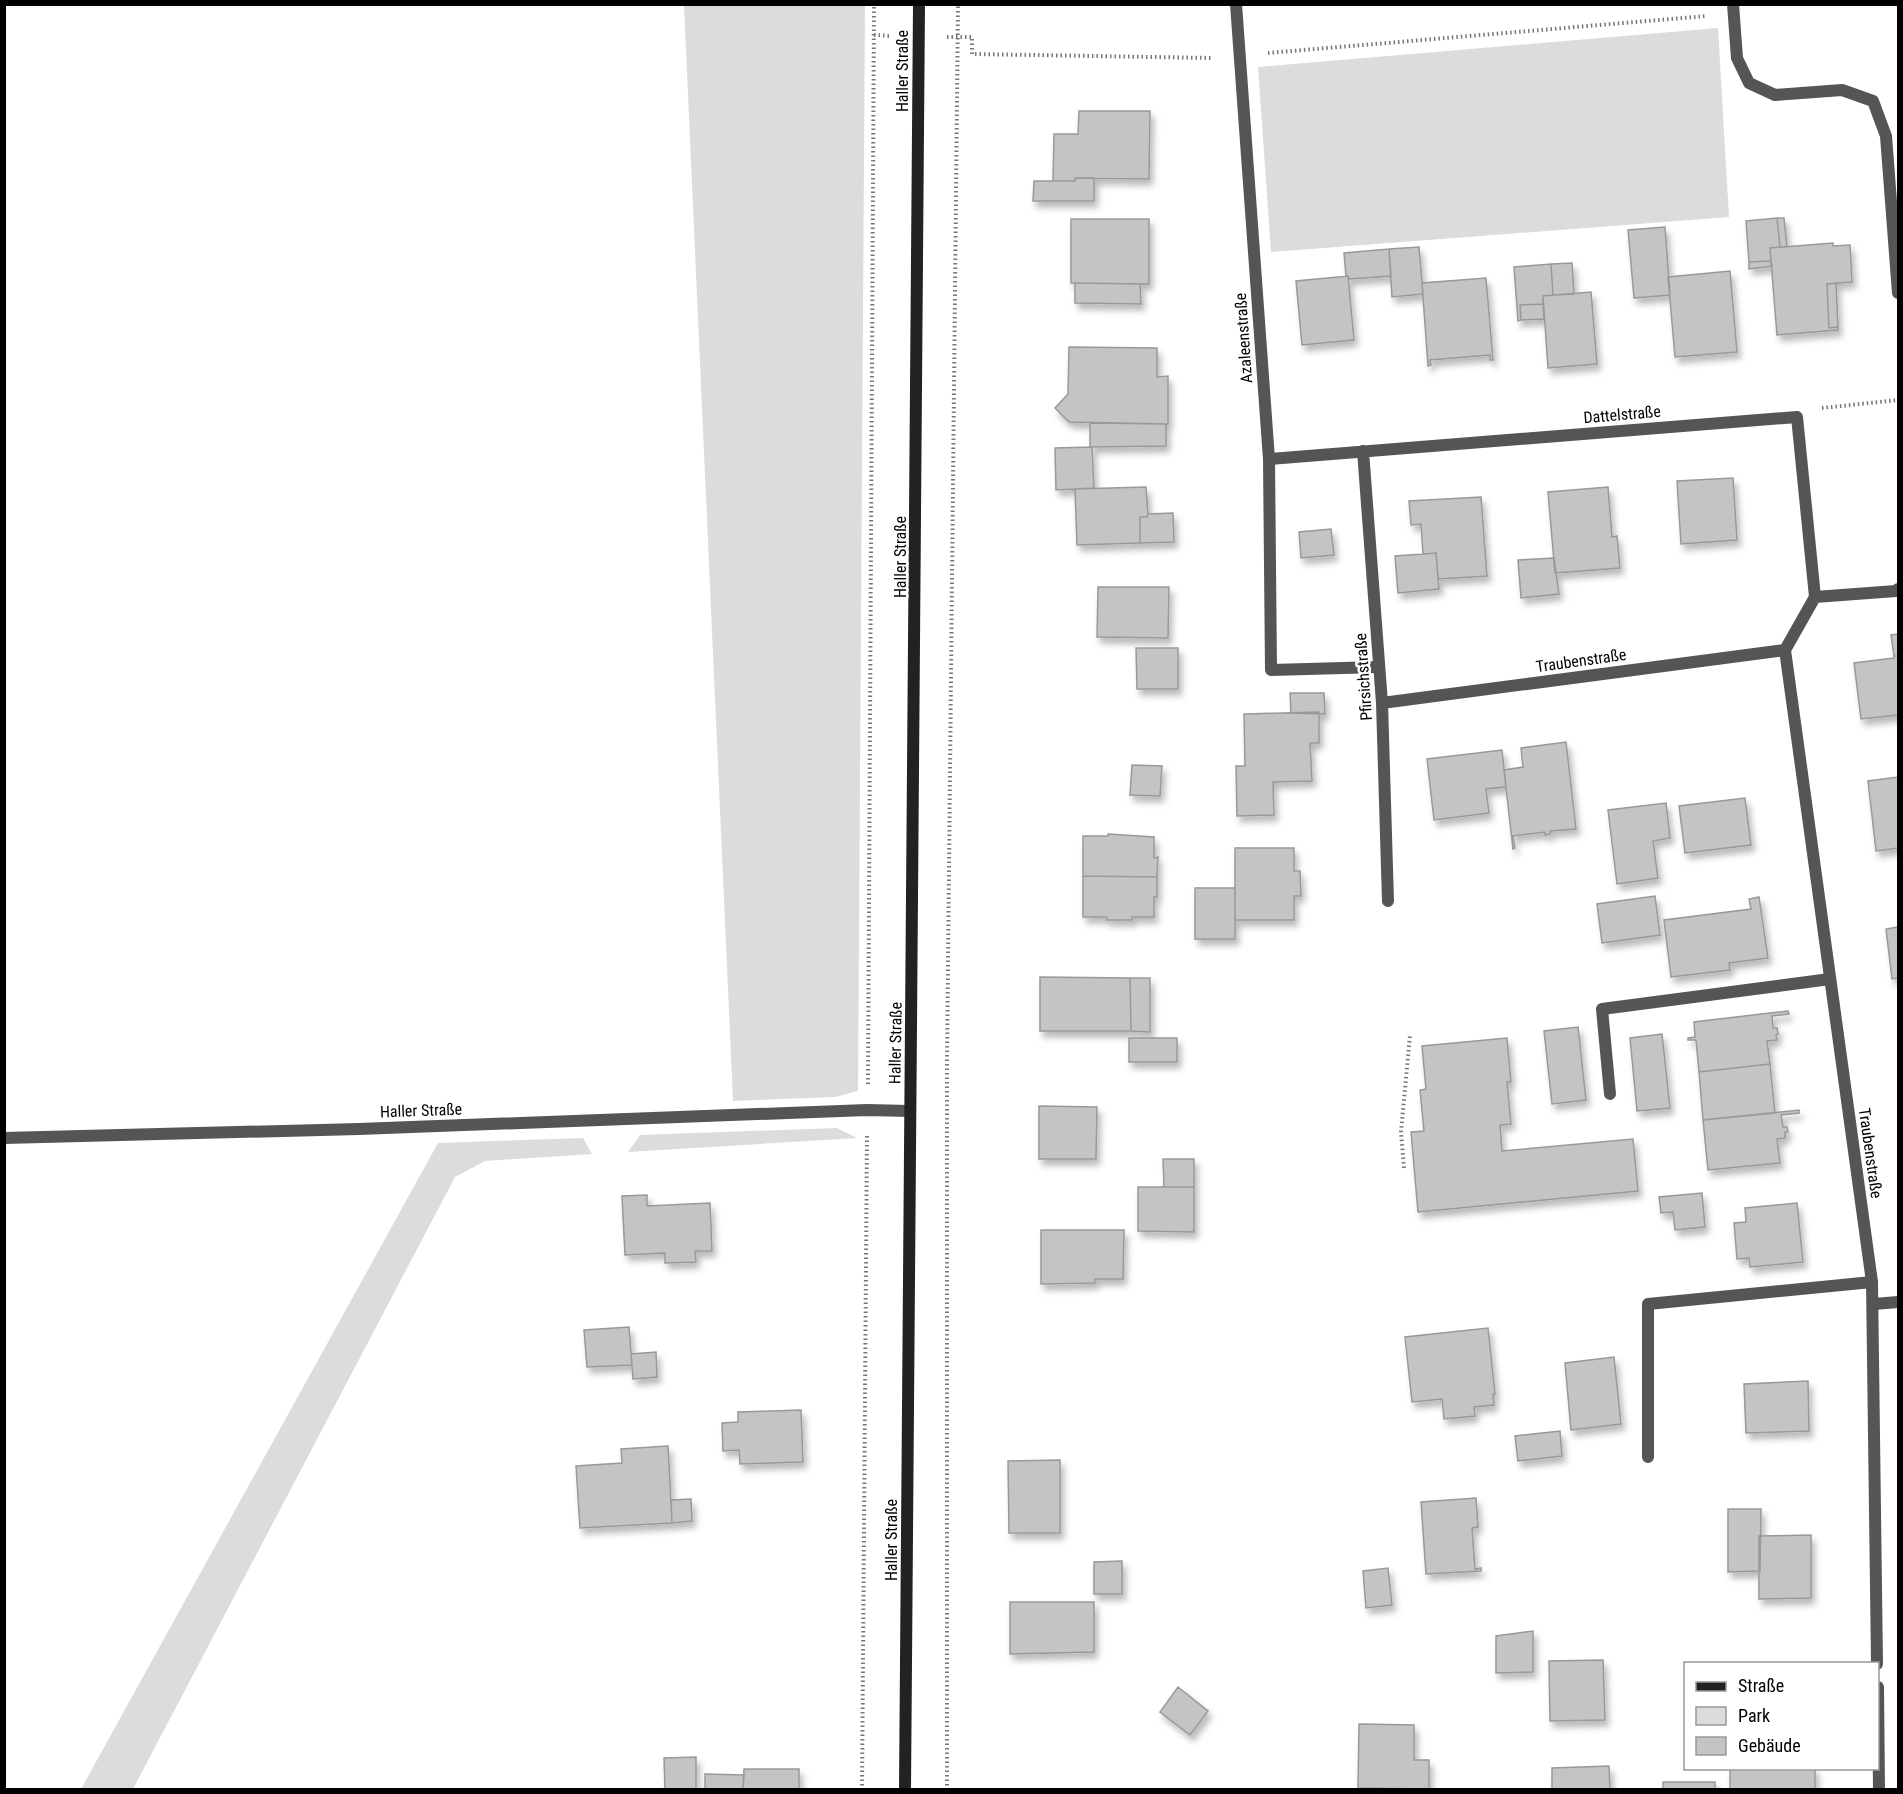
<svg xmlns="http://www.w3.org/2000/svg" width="1903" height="1794" font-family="'Roboto Condensed',sans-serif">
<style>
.green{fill:#dcdcdc}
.building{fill:#c4c4c4;stroke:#999;stroke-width:1.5;filter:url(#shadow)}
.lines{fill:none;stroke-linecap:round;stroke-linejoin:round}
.path{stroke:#777;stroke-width:4;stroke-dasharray:1.5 3;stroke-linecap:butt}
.service{stroke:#555;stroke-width:12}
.minor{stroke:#555;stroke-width:12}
.secondary{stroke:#222;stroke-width:12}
.labels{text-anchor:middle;stroke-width:5;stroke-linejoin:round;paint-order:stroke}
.street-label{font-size:16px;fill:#000;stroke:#fff}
</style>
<defs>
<filter id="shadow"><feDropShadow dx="3.5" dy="6" stdDeviation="3" flood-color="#0004"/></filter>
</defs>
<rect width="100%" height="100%" fill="#fff"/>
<!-- green -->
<path class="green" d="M684 5H865L858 1091 835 1097 733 1101Z
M1718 28 1729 217 1271 252 1258 67Z
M837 1128 857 1138 628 1152 640 1135Z
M583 1138 592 1154 485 1161 455 1177 133 1789H81L438 1143Z"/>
<!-- building -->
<path class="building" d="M1079 111H1150L1149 179 1075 178V181H1053L1054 134H1078Z
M1075 178H1094V201H1033L1034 181H1075Z
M1777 218 1780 247 1770 248 1771 261 1749 262 1746 221Z
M1777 218H1784L1787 247H1780Z
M1071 219H1149V284L1071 283Z
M1665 227 1670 295 1634 298 1628 230Z
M1833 243V246L1850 245 1852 282 1827 284 1829 328 1838 327V330L1777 335 1770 248Z
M1419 247 1423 294 1392 297 1389 249Z
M1389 249 1391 276 1349 279 1348 276H1346L1344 253Z
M1771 261 1772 266 1749 269V262Z
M1572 263 1574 294 1553 295 1551 264Z
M1551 264 1553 295 1543 296V304L1520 305 1521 320 1518 321 1514 267Z
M1730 271 1737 352 1675 357 1668 277Z
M1348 276 1354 340 1302 345 1296 281Z
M1486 278 1493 360H1490V355L1430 360 1431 365 1428 366 1422 283Z
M1075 283 1140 284 1141 304 1075 303Z
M1836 283 1838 327 1829 328 1827 284Z
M1591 292 1597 364 1548 368 1543 296Z
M1543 304 1544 319 1521 320 1520 305Z
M1069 347 1157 348V377L1168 376V424L1069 422 1055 408 1068 394Z
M1090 423 1166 424V446L1090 447Z
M1092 447 1094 488 1056 490 1055 448Z
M1733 478 1737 540 1681 544 1677 481Z
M1146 487 1148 514 1147 517H1140V543L1077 545 1075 489Z
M1608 487 1612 537 1617 536 1620 568 1555 573 1548 492Z
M1481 497 1487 576 1438 579 1436 553 1423 554 1421 524 1411 525 1409 501Z
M1173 513 1174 542 1140 543V517H1147L1148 514Z
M1331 529 1334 555 1301 558 1299 532Z
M1436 553 1439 589 1398 593 1395 556Z
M1554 558 1559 594 1521 598 1518 560Z
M1098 587H1169L1168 638 1097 637Z
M1898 634V656H1894L1891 635Z
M1136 648H1178V689H1137Z
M1894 656H1898V715L1861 719 1854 663 1894 658Z
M1290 693H1324L1325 714 1291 713Z
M1319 712V743H1310L1312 781 1273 782 1274 815 1237 816 1236 766H1245L1244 714Z
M1566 742 1576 829 1550 831V834L1545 835V832L1513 836 1515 848 1513 849 1504 770 1523 767 1521 748Z
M1502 750 1506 787 1486 789 1489 813 1434 820 1427 759Z
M1132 765 1162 766 1160 796 1130 795Z
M1898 777V848L1876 851 1868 781Z
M1745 798 1751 845 1685 853 1679 806Z
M1666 803 1670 838 1653 841 1658 878 1617 884 1608 810Z
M1108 834 1154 837V858L1158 857 1157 877 1083 876V836H1108Z
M1235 848H1294V871H1300L1301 896H1294V920H1235Z
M1083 876 1157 877V897H1154V917H1132V920H1107V917H1083Z
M1195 888H1235V939H1195Z
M1655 896 1660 935 1602 943 1597 904Z
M1759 897 1768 958 1729 963 1730 970 1671 977 1664 920 1751 909 1749 899Z
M1898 927V978L1892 979 1886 929Z
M1040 977 1130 978 1131 1031H1040Z
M1130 978H1150V1032L1131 1031Z
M1788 1011 1789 1014 1772 1016 1773 1028H1777L1778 1034 1776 1035 1777 1040 1767 1041 1770 1064 1699 1072 1696 1040H1688V1038L1695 1037 1694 1022Z
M1578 1027 1586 1100 1552 1104 1544 1031Z
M1662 1034 1670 1108 1637 1111 1630 1038Z
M1129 1038H1177V1062H1129Z
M1507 1038 1511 1082H1507L1511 1124 1500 1125 1502 1151 1633 1139 1638 1191 1418 1212 1411 1132 1424 1131 1420 1090 1426 1089 1422 1046Z
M1770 1064 1775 1113 1703 1120 1699 1072Z
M1039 1106 1097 1107 1096 1159H1039Z
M1799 1110V1113L1781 1115 1783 1127H1787L1788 1132H1785V1138L1777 1139 1780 1163 1708 1170 1703 1120Z
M1163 1159H1194V1187H1164Z
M1138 1187H1194V1232L1138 1231Z
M1702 1193 1705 1227 1675 1230 1673 1212 1661 1213 1659 1197Z
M647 1195V1206L710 1203 712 1251H695L696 1262 665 1263V1253L625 1255 622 1196Z
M1797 1203 1803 1262 1750 1267 1749 1258 1737 1259 1734 1223 1746 1222 1745 1208Z
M1041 1230H1124L1123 1279H1095V1283L1041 1284Z
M629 1327 632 1365 587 1367 584 1330Z
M1488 1328 1495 1394H1493L1494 1405 1474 1407 1475 1416 1444 1419 1442 1399 1412 1402 1405 1337Z
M656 1352 657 1377 633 1379 631 1354Z
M1614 1357 1621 1424 1571 1430 1565 1363Z
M1808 1381 1809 1431 1746 1433 1744 1384Z
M801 1410 803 1462 740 1464 739 1450 723 1451 722 1423 738 1422V1412Z
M1560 1431 1562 1456 1518 1461 1515 1436Z
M668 1446 672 1523 580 1528 576 1466 622 1463 621 1449Z
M1060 1460V1533H1009L1008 1461Z
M1476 1498 1478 1527 1472 1528 1475 1569 1481 1568V1571L1426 1574 1421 1502Z
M691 1499 692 1521 672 1523 671 1500Z
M1728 1509H1761L1760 1571 1728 1572Z
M1811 1535V1598L1759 1599V1536Z
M1122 1561V1594H1094V1562Z
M1388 1568 1392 1605 1366 1608 1363 1571Z
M1010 1602H1094V1652L1010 1654Z
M1533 1631V1672L1496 1673V1636Z
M1603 1660 1605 1720 1550 1721 1549 1661Z
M1178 1687 1208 1711 1190 1735 1160 1712Z
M1359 1724 1414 1725V1760H1429V1789L1358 1788Z
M696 1757V1790H665L664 1758Z
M1609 1766 1610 1790H1552V1768Z
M1730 1768H1815V1790H1730Z
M744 1769H799V1790H743Z
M705 1774 744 1775 743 1790H705Z
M1663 1782H1715V1790H1663Z"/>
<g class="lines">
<!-- path -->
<path class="path" d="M874 35 891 36
M947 37H972V54L1213 58
M1268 53 1706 16
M1822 408 1898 400
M868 1084 874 4
M1404 1168 1401 1132 1410 1035
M862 1790 867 1136
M947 1790V1061L958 4"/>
<!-- service -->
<path class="service" d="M1269 459 1271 670 1379 667
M1610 1094 1602 1009 1830 979
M1648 1457V1304L1872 1282"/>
<!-- minor -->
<path class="minor" d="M1236 4 1269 459 1797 417 1815 597
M1733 4 1737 58 1749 83 1775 95 1842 90 1873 101 1886 136 1898 293
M1363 451 1382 703 1388 901
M1815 597 1785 650 1872 1282 1877 1664
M1815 597 1896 591 1898 589
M1382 703 1785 650
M4 1138 359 1129 867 1110 910 1111
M1874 1304 1898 1302
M1878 1687 1879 1790"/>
<!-- secondary -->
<path class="secondary" d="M905 1790 919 4"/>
</g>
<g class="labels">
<!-- street labels -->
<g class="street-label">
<text transform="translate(902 71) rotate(-90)" y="6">Haller Straße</text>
<text transform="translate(1243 338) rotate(-94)" y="6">Azaleenstraße</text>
<text transform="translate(1622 414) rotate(-5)" y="6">Dattelstraße</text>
<text transform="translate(900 557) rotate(-90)" y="6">Haller Straße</text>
<text transform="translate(1581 660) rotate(-8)" y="6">Traubenstraße</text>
<text transform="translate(1363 677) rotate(-94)" y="6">Pfirsichstraße</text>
<text transform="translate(895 1043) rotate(-89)" y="6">Haller Straße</text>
<text transform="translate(421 1110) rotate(-2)" y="6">Haller Straße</text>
<text transform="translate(1871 1153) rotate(82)" y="6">Traubenstraße</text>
<text transform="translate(891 1540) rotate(-90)" y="6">Haller Straße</text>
</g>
</g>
<!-- border -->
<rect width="1903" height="1794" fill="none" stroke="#000000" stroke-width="12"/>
<!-- legend -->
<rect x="1684" y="1662" width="195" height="108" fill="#ffffff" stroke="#999999" stroke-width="1.5"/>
<rect x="1696" y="1682" width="30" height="9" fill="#222222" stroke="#999999" stroke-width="1.5"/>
<text x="1738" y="1692" font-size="18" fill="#000000">Straße</text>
<rect x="1696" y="1707" width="30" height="18" fill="#dcdcdc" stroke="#999999" stroke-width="1.5"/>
<text x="1738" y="1722" font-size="18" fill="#000000">Park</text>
<rect x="1696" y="1737" width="30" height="18" fill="#c4c4c4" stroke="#999999" stroke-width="1.5"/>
<text x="1738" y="1752" font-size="18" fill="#000000">Gebäude</text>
</svg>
